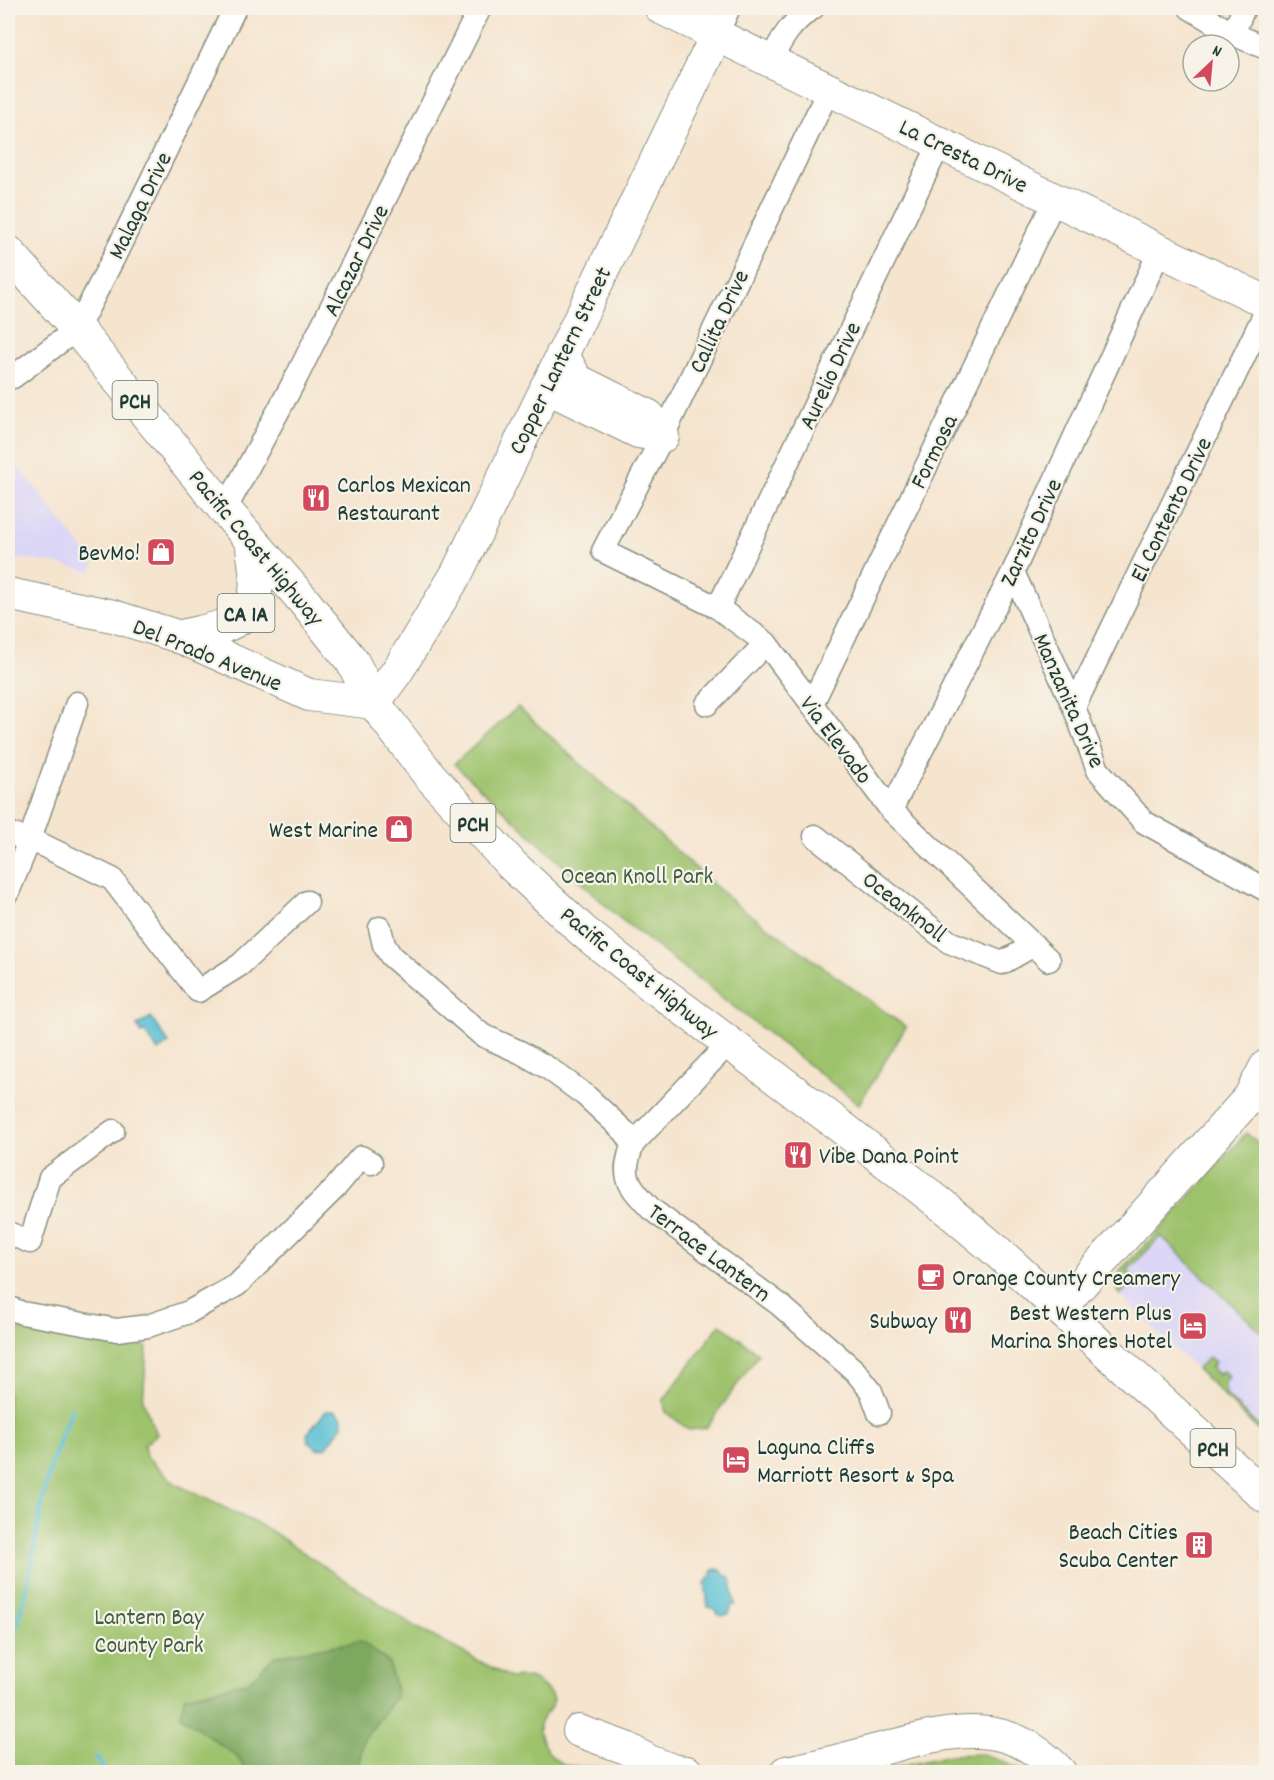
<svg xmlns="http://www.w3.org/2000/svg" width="1274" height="1780" font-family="Dekko,sans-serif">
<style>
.built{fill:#dbd6f7}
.green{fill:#9dc26c;stroke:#5e8050;stroke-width:1.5}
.forest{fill:#7ea860;stroke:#4e724a;stroke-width:1.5}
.water{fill:#58c0d4;stroke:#3c7e84;stroke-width:1.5}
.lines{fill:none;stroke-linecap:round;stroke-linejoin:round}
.stream{stroke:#58c0d4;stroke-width:5}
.street-casing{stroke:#8a9081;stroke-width:25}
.secondary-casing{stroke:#8a9081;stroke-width:34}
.highway-casing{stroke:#8a9081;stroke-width:35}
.street{stroke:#fff;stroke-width:22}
.secondary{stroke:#fff;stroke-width:32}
.highway{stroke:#fff;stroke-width:33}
.labels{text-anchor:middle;stroke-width:4.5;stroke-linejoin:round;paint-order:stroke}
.shield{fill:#f7f3e8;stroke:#60746a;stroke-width:1.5}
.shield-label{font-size:22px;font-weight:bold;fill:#1f3d34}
.street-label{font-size:24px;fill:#1f3d34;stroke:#f7f3e8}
.poi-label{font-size:24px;fill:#1f3d34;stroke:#f7f3e8;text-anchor:end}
.park-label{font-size:24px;fill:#3e5e42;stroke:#f7f3e8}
</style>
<rect width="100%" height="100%" fill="#f7f3e8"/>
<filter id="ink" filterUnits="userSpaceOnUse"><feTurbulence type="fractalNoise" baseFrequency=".0167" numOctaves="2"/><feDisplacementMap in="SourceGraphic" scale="12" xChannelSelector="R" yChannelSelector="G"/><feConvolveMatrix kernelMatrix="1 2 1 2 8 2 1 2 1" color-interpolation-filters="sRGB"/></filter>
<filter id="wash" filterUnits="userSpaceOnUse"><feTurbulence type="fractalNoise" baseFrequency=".008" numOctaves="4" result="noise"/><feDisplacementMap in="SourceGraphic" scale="24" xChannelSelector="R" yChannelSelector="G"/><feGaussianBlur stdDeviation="1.35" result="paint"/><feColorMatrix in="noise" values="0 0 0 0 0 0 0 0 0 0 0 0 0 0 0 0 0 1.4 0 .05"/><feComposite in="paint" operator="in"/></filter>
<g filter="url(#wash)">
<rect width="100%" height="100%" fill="#f5e4ce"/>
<!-- built -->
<path class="built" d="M8 453 94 563 91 572 54 563 8 557Z
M1158 1232 1266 1337V1438L1117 1292 1120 1270Z"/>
<!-- green -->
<path class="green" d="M518 707 733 902 906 1027 859 1104 617 916 454 764Z
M1246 1133 1266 1149V1337L1161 1236 1127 1271 1135 1279 1120 1295 1117 1292 1120 1270 1158 1232Z
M720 1324 759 1354 706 1428 689 1430 666 1412 663 1401Z
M29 1329 85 1339 137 1338 147 1348 143 1401 157 1434 144 1445 146 1456 176 1484 268 1529 417 1628 511 1678C531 1675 543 1682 554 1699 551 1712 543 1714 540 1722 537 1730 540 1738 544 1745 562 1780 594 1759 623 1772H8V1330Z
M1209 1357 1215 1362 1211 1367 1218 1375 1223 1371 1229 1376 1225 1382 1226 1395 1266 1434V1438L1197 1369Z
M983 1754 1026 1772H877L950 1755Z"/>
<!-- forest -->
<path class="forest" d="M361 1641 389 1663 397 1695 364 1739 359 1762 350 1772H248L237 1757 180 1715 185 1696 248 1682 275 1656Z"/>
<!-- water -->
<path class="water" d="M151 1017 169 1043 158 1051 144 1031 142 1033 137 1026Z
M326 1411H335L341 1416 343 1425 326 1448 317 1449 309 1442 307 1434Z
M717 1569 721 1570 725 1576H728L731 1578 735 1605H732L729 1614 722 1616 716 1613 715 1609 708 1607 705 1582H708L707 1578H710L713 1570Z"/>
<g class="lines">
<!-- stream -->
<path class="stream" d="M8 1649C29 1599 34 1545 44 1492 50 1463 61 1437 72 1409
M96 1757 105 1772"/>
</g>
</g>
<g filter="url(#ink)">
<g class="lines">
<!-- street casing -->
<g class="street-casing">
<path id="street" d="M1190 8 1233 34 1266 48
M717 34 729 8
M1233 34 1244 8
M771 61C781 39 792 21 813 8
M829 89 663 436 603 551 718 608 766 643 891 810 1049 960
M13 377 77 329 114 257 235 8
M225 510 297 376 480 8
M1013 572 1074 707 1098 770 1144 822 1266 890
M718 608 940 143
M707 704 766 643
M812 704 1055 199
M1074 707 1266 311
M891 810 1013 572 1160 250
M8 834 30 839 112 879 198 991 240 965 307 902
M815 836 949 942 1002 963 1034 945
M8 892 30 839 77 703
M380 928 384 945 391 956 482 1035 520 1052 548 1068 585 1095 625 1132 633 1144C620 1178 628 1184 651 1209L780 1305 855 1371 871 1391 879 1413
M633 1144 729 1043
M8 1233 30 1242 50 1178 113 1131
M8 1307 22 1313 117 1330 148 1326 189 1312 237 1285 335 1188 361 1157 371 1163"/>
</g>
<!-- secondary casing -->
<g class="secondary-casing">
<path id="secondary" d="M661 8 1266 302
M546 387 638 432 663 436 649 416 577 380 562 354
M8 594 113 616 180 637 309 695 374 703 398 670 457 573 717 34
M1059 1309 1249 1098 1266 1066
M579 1731 626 1748 649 1761 672 1770 687 1772
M786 1772C821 1766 855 1756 889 1747 954 1730 1007 1716 1060 1772"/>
</g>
<!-- highway casing -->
<g class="highway-casing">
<path id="highway" d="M8 252 77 329 225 510 303 600 352 661 374 703 429 775 512 865 584 932 654 987 831 1119 942 1205 1000 1254 1266 1497
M180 637C214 628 258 627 256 580 256 567 253 555 252 542"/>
</g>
<!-- street -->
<use href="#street" class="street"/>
<!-- secondary -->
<use href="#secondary" class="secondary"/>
<!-- highway -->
<use href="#highway" class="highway"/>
</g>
</g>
<!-- icons -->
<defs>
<g id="restaurant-square" transform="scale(1.5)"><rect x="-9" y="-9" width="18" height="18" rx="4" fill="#d1495b" stroke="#f7f3e8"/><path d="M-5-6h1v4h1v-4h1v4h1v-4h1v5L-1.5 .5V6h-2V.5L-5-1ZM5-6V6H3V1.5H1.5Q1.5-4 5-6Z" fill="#fff"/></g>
<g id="shop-square" transform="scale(1.5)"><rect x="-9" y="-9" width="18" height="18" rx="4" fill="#d1495b" stroke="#f7f3e8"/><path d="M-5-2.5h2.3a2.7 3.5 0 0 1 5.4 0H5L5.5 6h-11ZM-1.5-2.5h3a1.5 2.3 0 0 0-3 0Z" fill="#fff"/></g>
<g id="cafe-square" transform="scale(1.5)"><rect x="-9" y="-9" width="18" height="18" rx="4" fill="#d1495b" stroke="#f7f3e8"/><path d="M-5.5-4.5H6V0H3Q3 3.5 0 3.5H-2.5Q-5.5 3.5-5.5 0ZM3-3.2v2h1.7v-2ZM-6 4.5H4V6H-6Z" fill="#fff"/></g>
<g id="hotel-square" transform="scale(1.5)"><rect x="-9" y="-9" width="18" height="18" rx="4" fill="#d1495b" stroke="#f7f3e8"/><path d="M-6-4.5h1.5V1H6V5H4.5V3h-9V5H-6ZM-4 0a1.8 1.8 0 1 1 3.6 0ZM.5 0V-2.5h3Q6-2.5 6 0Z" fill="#fff"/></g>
<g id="building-square" transform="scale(1.5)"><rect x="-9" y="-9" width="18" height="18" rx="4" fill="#d1495b" stroke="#f7f3e8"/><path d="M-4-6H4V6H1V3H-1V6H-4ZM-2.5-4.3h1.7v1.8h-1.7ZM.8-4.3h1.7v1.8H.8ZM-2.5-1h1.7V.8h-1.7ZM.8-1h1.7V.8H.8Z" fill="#fff"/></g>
</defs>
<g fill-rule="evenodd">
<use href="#restaurant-square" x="316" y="498"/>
<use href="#shop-square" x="161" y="552"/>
<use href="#shop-square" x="399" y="829"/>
<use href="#restaurant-square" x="798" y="1155"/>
<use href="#cafe-square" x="931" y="1277"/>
<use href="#restaurant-square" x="958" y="1320"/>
<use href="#hotel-square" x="1193" y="1326"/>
<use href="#hotel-square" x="736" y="1460"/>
<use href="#building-square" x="1199" y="1545"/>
</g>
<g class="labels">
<!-- shield labels -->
<g class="shield">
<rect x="112.5" y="381" width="45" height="38" rx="4.5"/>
<rect x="217.5" y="594" width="57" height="38" rx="4.5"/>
<rect x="450.5" y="804" width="45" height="38" rx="4.5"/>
<rect x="1190.5" y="1429" width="45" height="38" rx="4.5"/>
</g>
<g class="shield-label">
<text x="135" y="408">PCH</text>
<text x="246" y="621">CA 1A</text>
<text x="473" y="831">PCH</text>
<text x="1213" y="1456">PCH</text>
</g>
<!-- street labels -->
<g class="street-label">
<text transform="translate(964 155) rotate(26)" y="8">La Cresta Drive</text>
<text transform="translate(139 205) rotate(-64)" y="8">Malaga Drive</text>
<text transform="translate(355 260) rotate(-64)" y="8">Alcazar Drive</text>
<text transform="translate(718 321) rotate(-65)" y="8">Callita Drive</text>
<text transform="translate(559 360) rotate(-64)" y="8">Copper Lantern Street</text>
<text transform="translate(829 375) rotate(-65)" y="8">Aurelio Drive</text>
<text transform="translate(933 451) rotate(-64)" y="8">Formosa</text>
<text transform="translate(1170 509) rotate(-64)" y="8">El Contento Drive</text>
<text transform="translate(1030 532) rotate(-65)" y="8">Zarzito Drive</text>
<text transform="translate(257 547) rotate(50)" y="8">Pacific Coast Highway</text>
<text transform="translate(208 654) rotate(22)" y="8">Del Prado Avenue</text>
<text transform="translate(1070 700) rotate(66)" y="8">Manzanita Drive</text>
<text transform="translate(837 739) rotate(53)" y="8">Via Elevado</text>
<text transform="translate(905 906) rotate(38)" y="8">Oceanknoll</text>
<text transform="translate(640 972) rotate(39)" y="8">Pacific Coast Highway</text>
<text transform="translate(710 1252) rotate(37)" y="8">Terrace Lantern</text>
</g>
<!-- poi labels -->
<g class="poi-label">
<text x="337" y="492" text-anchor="start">Carlos Mexican<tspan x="337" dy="28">Restaurant</tspan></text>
<text x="140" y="560">BevMo!</text>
<text x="378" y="837">West Marine</text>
<text x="819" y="1163" text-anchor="start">Vibe Dana Point</text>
<text x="952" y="1285" text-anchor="start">Orange County Creamery</text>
<text x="1172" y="1320">Best Western Plus<tspan x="1172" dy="28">Marina Shores Hotel</tspan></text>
<text x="937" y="1328">Subway</text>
<text x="757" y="1454" text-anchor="start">Laguna Cliffs<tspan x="757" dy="28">Marriott Resort &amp; Spa</tspan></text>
<text x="1178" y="1539">Beach Cities<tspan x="1178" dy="28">Scuba Center</tspan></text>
</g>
<!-- park labels -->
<g class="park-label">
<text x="637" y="883">Ocean Knoll Park</text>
<text x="149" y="1624">Lantern Bay<tspan x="149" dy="28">County Park</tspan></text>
</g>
</g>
<!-- margin -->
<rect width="1274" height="1780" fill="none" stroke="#f7f3e8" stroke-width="30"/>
<!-- north arrow -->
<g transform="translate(1211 63) rotate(26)"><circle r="28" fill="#f7f3e8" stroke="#a1aaa0" stroke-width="1.5"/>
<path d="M0-4.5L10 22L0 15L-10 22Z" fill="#d1495b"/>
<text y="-9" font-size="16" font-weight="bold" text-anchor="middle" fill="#1f3d34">N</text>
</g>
</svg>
